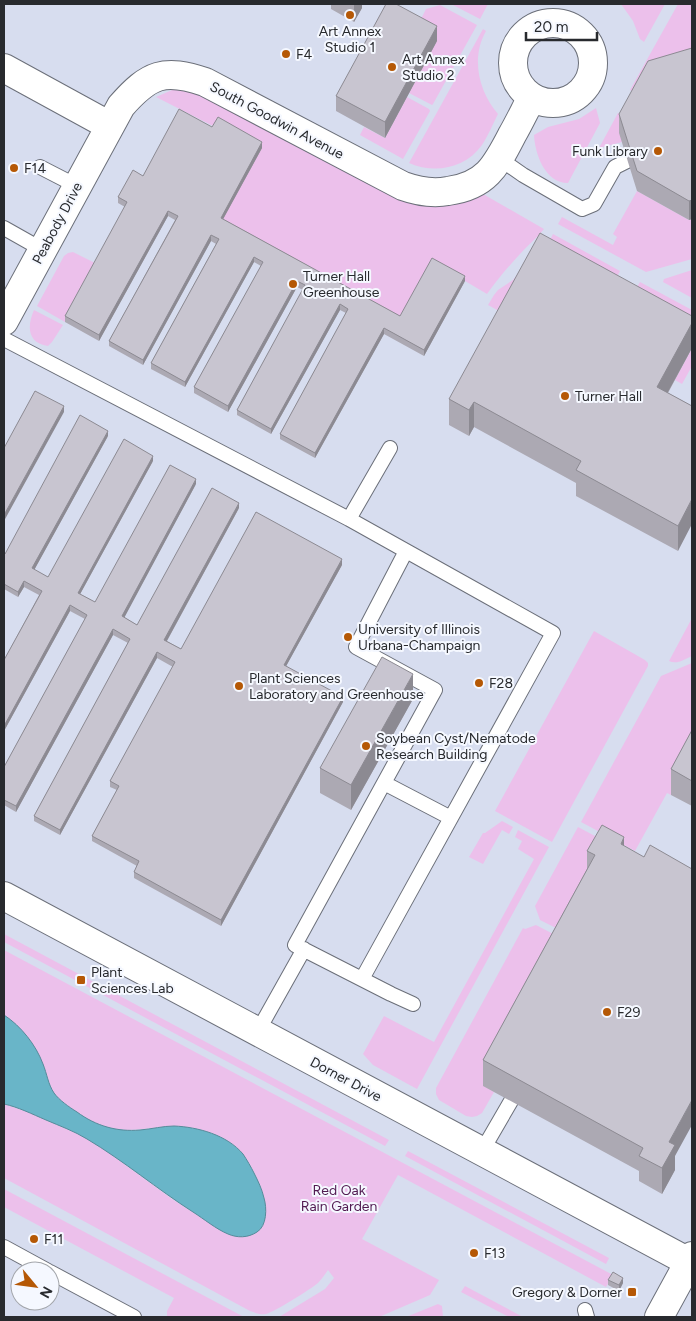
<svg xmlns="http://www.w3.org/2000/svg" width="696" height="1321" font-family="Figtree,sans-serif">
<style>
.built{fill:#d7ddef;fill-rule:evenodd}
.green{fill:#ecc0eb}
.water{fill:#69b5c8;stroke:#568b9a}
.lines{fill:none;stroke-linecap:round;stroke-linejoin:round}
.lane-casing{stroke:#6b6f79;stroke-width:16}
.street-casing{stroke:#6b6f79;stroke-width:30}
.secondary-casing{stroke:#6b6f79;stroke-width:30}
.lane{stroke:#fff;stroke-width:14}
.street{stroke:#fff;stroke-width:28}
.secondary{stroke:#fff;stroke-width:28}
.wall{fill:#aca9b3}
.shaded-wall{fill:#8c8a92}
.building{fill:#c8c5d0;stroke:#8c8a92}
.poi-dot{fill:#b55805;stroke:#f5f8ff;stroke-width:2}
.labels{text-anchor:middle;stroke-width:4;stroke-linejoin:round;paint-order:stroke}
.poi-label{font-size:14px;fill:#282a2e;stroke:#f5f8ff;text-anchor:start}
.street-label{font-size:14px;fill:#282a2e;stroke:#f5f8ff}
.park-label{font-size:14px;fill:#511a51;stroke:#f5f8ff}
</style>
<rect width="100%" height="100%" fill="#e7eaf6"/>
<!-- built -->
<path class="built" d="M4 4H692V1317H4ZM20 1271H50V1301H20Z"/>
<!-- green -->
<path class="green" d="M451 4H488L480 19Z
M621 4H665L644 42 640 39 633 21Z
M678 4H692V67L640 95 630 90Z
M440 5 477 25 433 104 432 105 409 93 416 29 426 9Z
M483 29 486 31C471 57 478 91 498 114 493 124 488 136 482 145 465 169 434 174 409 163Z
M183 89 215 99 384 192C422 210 444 211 483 194L544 229C537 238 528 245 520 254 508 267 497 280 487 294L465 281 400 321 221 223 215 127 156 97 172 90Z
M407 97 429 109 430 111 403 159 360 135 364 127 385 138Z
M596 108 600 123 568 183C545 183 535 154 534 135L548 127 579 119Z
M618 113 628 118 622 142 599 148Z
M637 191 689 220 692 219V259L646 272 558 224 562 217 613 245 617 237 613 234Z
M553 234 620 271 607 295 508 316 488 305 494 295 498 290 513 280 525 265 551 238Z
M73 252 97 264 65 322 37 306 64 256 68 253Z
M692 270V298L663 282 664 279Z
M640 282 692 310V341L626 305Z
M34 310 63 325 52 342 48 346C27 343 27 326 34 310Z
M692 348V366L682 384 675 380Z
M692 618V656C685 659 677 665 669 661Z
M594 631 645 660 648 663V666L552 842 495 811Z
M692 663V756L671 795 667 793 635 851 581 822 661 676Z
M502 821 513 827 509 834 502 830 483 864 469 857 483 833H485Z
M578 827 629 854 558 929 540 920 535 906Z
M518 830 549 847 417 1089 373 1065 363 1054 384 1016 434 1042 534 859 518 849 522 841 515 837Z
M536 925 563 939 483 1085 494 1092 482 1113 477 1116 472 1117 466 1116 439 1100 436 1094V1088L523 928 525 929Z
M4 934 389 1140 385 1146 4 942Z
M4 950 613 1275 606 1287 398 1175 362 1239 439 1280 430 1295 379 1317H279L325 1289 334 1278 328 1270C325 1274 322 1279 318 1283 311 1289 274 1312 266 1314 260 1315 256 1313 250 1311L4 1178V1104L28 1112 85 1137 101 1147 172 1199 229 1235 265 1217C267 1200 261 1186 253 1170 248 1161 243 1153 235 1146 218 1132 188 1125 166 1127 139 1128 122 1135 95 1123 82 1117 67 1107 57 1097 51 1091 50 1084 47 1077 36 1057 22 1038 10 1019L4 1015Z
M408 1151 609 1258 606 1264 405 1156Z
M4 1189 244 1317H167V1311L174 1298 4 1207Z
M465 1286 523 1317H509L461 1292Z
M438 1304 442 1306 443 1317H406Z"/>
<!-- water -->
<path class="water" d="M4 1015C21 1026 36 1045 43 1064 47 1074 48 1084 54 1093 59 1100 69 1107 77 1112 96 1126 117 1132 140 1130 152 1129 163 1126 174 1126 198 1127 227 1135 243 1154 247 1160 251 1167 254 1173 258 1181 262 1189 264 1198 267 1208 267 1226 257 1232 248 1238 237 1238 228 1234 216 1229 204 1219 193 1212 157 1189 124 1161 87 1139 74 1131 60 1126 46 1120 32 1114 18 1107 4 1104Z"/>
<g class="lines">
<!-- lane casing -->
<g class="lane-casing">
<path id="lane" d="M500 159 523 175 582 209 594 204 615 167 627 161
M40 167 77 186
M4 228 43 250
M4 339 349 519 390 448
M349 519 553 633 362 979
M406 551 356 647 435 690 295 945 391 994 413 1004
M384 783 451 818
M258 1031 304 949
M482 1151 511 1101
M4 1247 48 1271
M50 1272 134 1317
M585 1310 587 1317"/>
</g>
<!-- street casing -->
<g class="street-casing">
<path id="street" d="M513 63a40 40 0 1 1 80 0a40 40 0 1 1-80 0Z
M4 68 110 126
M4 321 121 106C149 74 164 68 205 82L403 186C417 191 432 194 448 191 486 186 496 166 512 135 519 123 525 110 532 97
M659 1317 689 1262"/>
</g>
<!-- secondary casing -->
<g class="secondary-casing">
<path id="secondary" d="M4 896 689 1262 692 1256"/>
</g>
<!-- lane -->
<use href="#lane" class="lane"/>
<!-- street -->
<use href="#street" class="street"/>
<!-- secondary -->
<use href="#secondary" class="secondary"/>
</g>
<!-- wall -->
<path class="wall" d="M331 4H362V8L354 22 331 9Z
M437 41 385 138 336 111V96Z
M692 48V219L689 220 637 191 619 133V114Z
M212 127 262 148 223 219 400 316 465 281 424 356 384 334 315 458 280 439V434L346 313 340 310 271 434 237 415V410L303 290 297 287 228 412 194 393V387L261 266 254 262 185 387 151 369V363L216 244 211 241 143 365 109 346V341L175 220 168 216 99 341 65 322V316L125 207 118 203V197L143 176Z
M692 316V348L668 393 692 406 678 551 576 496V483L474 427 469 436 449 425V399Z
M108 436 34 570 48 577 153 461 80 594 95 602 196 484 124 617 137 625 239 508 167 641 181 649 342 565 286 666 343 702 221 926 134 878V872L137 866 92 841V836L117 790 110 787V781L173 667 157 658 60 835 34 821V816L128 643 113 635 16 812 4 805V767L85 619 70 611 4 731V660L39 595 24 587 18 597 4 589V553L5 554Z
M413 699 351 810 320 793V768Z
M692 730V806L671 795V769Z
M624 846 675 1156V1170L662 1194 639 1181V1171L483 1086V1060L587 869V851Z
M608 1280 623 1283 619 1291 608 1285Z"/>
<!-- shaded-wall -->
<path class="shaded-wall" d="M354 4H362V8L354 22Z
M437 26V41L385 138V122Z
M262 142V148L221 223V218Z
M692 200V219L689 220V201Z
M168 211V216L99 341V335Z
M211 235V241L143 365V360Z
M254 257V262L185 387V382Z
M465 276V281L424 356V350Z
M297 281V287L228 412V406Z
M340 304V310L271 434V429Z
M692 323V348L657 412V387Z
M384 328V334L315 458V453Z
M474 402V427L469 436V410Z
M64 406V412L4 521V515Z
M108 431V436L32 574V568Z
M153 456V461L78 598V593Z
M196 479V484L122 622V616Z
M692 499V524L678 551V526Z
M239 503V508L164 646V640Z
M342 559V565L284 670V665Z
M24 581V587L18 597V592Z
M70 605V611L4 731V726Z
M113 629V635L16 812V806Z
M157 652V658L60 835V830Z
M413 674V699L351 810V785Z
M343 697V702L221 926V920Z
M624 837V863L621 844Z
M692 1100V1125L675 1156V1170L662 1194V1168L669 1142Z
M623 1278V1283L619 1291V1285Z"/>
<!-- building -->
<path class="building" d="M386 4H396L437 26 385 122 336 96Z
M692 48V200L689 201 637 171 619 114 648 61Z
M179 109 212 127 218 117 262 142 221 218 400 316 432 258 465 276 424 350 384 328 315 453 280 434 348 309 340 304 271 429 237 410 305 285 297 281 228 406 194 387 263 262 254 257 185 382 151 363 219 239 211 235 143 360 109 341 178 216 168 211 99 335 65 316 127 202 118 197 133 170 143 176Z
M540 233 692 316V323L657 387 692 406V499L678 526 576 470 581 461 474 402 469 410 449 399Z
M35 391 64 406 4 515V448Z
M80 415 108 431 32 568 48 577 124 439 153 456 78 593 95 602 170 465 196 479 122 616 137 625 212 488 239 503 164 640 181 649 256 512 342 559 284 665 343 697 221 920 134 872 139 861 92 836 119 786 110 781 175 662 157 652 60 830 34 816 130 639 113 629 16 806 4 800V767L87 615 70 605 4 726V660L42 591 24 581 18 592 4 584V553L5 554Z
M382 657 413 674 351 785 320 768Z
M692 730V781L671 769Z
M602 825 624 837 621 844 644 857 650 845 692 869V1100L669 1142 675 1145 662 1168 639 1156 643 1148 483 1060 595 855 587 851Z
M613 1272 623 1278 619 1285 608 1280Z"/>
<!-- markers -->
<g class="poi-dot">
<circle cx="350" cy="15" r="5"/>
<circle cx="286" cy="54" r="5"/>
<circle cx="392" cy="67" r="5"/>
<circle cx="658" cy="151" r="5"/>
<circle cx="14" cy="168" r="5"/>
<circle cx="293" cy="284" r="5"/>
<circle cx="565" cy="396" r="5"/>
<circle cx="348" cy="637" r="5"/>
<circle cx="479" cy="683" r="5"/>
<circle cx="239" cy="686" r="5"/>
<circle cx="366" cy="746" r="5"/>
<rect x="76" y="975" width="10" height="10" rx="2.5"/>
<circle cx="607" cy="1012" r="5"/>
<circle cx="34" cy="1239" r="5"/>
<circle cx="474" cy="1253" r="5"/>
<rect x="627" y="1287" width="10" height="10" rx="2.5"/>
</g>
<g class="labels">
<!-- poi labels -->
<g class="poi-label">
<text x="350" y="36" text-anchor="middle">Art Annex<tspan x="350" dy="16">Studio 1</tspan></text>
<text x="296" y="59">F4</text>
<text x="402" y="64">Art Annex<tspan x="402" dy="16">Studio 2</tspan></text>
<text x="648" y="156" text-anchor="end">Funk Library</text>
<text x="24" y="173">F14</text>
<text x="303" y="281">Turner Hall<tspan x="303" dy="16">Greenhouse</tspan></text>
<text x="575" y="401">Turner Hall</text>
<text x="358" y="634">University of Illinois<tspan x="358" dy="16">Urbana-Champaign</tspan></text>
<text x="249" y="683">Plant Sciences<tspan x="249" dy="16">Laboratory and Greenhouse</tspan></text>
<text x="489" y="688">F28</text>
<text x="376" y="743">Soybean Cyst/Nematode<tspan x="376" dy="16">Research Building</tspan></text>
<text x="91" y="977">Plant<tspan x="91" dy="16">Sciences Lab</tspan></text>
<text x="617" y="1017">F29</text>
<text x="44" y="1244">F11</text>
<text x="484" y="1258">F13</text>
<text x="622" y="1297" text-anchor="end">Gregory &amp; Dorner</text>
</g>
<!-- street labels -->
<g class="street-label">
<text transform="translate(277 120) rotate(28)" y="5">South Goodwin Avenue</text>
<text transform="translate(57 223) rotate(-62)" y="5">Peabody Drive</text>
<text transform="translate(346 1079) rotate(28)" y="5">Dorner Drive</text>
</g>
<!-- park labels -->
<g class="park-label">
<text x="339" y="1195">Red Oak<tspan x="339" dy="16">Rain Garden</tspan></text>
</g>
</g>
<!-- border -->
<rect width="696" height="1321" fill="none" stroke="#282a2e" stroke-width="10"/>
<!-- north arrow -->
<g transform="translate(35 1286) rotate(119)"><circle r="24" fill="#f5f8ff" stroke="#a3a6ab"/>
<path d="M0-4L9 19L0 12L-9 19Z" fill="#b55805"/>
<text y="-8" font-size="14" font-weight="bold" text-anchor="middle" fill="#282a2e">N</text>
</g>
<!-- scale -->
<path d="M526 32v8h71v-8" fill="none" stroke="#282a2e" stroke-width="2.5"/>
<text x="534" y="32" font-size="15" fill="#282a2e" stroke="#f5f8ff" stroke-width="4" paint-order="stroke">20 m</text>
</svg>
